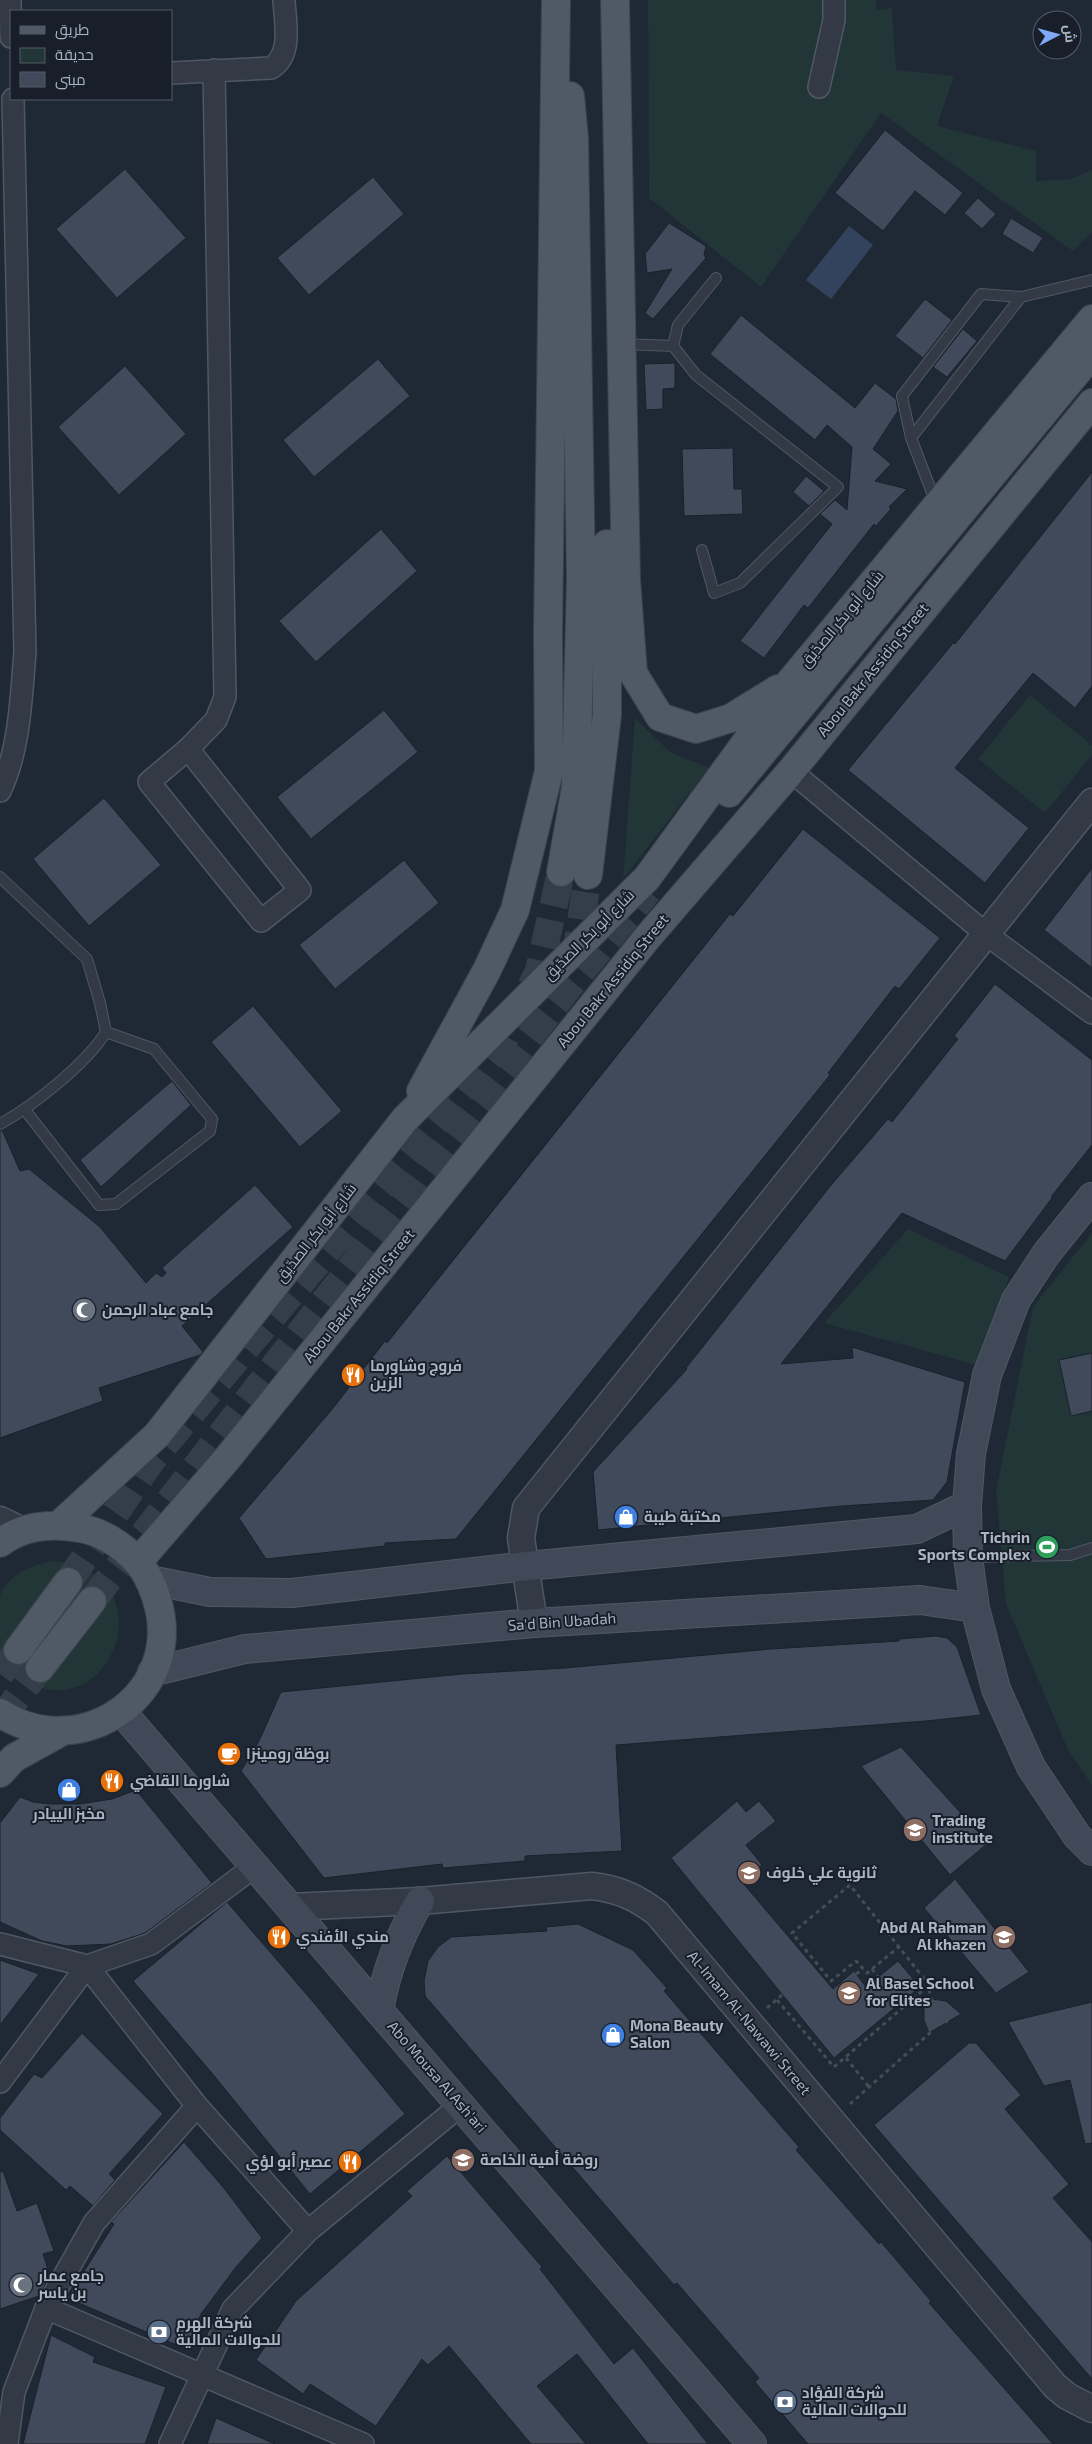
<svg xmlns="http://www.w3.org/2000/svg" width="1092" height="2444" font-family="'Exo 2',Cairo,sans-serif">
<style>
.green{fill:#223537}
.water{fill:#33435d}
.building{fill:#404a5a;stroke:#1a212c}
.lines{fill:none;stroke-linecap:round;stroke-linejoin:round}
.primary-tunnel{stroke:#343d4a;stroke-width:28;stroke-dasharray:28 14;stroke-linecap:butt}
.service-casing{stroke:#505764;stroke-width:12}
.minor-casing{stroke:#505764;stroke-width:24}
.tertiary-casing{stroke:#505764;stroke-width:29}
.secondary-casing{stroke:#505764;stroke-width:30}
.primary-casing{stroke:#3c434f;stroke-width:30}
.path{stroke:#3f5054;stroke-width:3;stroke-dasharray:4 4;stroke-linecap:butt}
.service{stroke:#333a46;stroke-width:10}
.minor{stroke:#333a46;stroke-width:21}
.tertiary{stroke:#333a46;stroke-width:26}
.secondary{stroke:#414959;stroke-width:28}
.primary{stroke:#505966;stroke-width:28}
.labels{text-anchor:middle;stroke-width:4;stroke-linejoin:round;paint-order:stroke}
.street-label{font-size:15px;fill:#adb4c3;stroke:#181f2a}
.poi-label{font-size:15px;font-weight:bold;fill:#adb4c3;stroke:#181f2a;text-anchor:start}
</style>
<rect width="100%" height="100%" fill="#1f2835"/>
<!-- green -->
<path class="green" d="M648 0H876L877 10 892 8 896 70 954 76 937 126 1036 151V181L1071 179 1092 170V232L1073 251 881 113 761 287 649 198Z
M1030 695 1092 745V755L1045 813 978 759Z
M635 718 670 752 709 768 623 879Z
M908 1229 1009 1277 980 1366 824 1323Z
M1092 1233V1785L1068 1750 1006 1604 996 1491 1033 1307Z
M53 1561C60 1562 69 1562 76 1565 159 1595 109 1719 30 1684 19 1679 3 1668 0 1656 0 1643 0 1610 0 1595 10 1573 32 1565 53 1561Z"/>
<!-- water -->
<path class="water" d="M849 226 873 245 831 299 806 280Z"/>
<!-- building -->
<path class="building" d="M885 130 963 193 945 215 915 191 883 231 835 193Z
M125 169 186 238 117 298 56 229Z
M373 177 404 214 309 295 277 258Z
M978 198 996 214 982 229 964 213Z
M1011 218 1043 238 1033 253 1002 234Z
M669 223 706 246 704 255 706 258 653 319 645 313 672 269 647 273 645 254Z
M925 299 952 320 923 358 895 336Z
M741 315 855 408 875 383 896 399 898 411 873 449 891 464 875 481 907 489 889 507 891 509 876 526 874 524 808 608 804 605 764 658 740 641 832 524 820 514 835 500 847 510 852 447 827 425 815 440 710 354Z
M963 329 977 341 947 377 933 367Z
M378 359 410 396 314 477 283 440Z
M675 363V388L663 389V409L646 410 644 364Z
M125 366 186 434 119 495 58 427Z
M733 448 734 489H742L743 514 684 516 682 449Z
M1092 472V686L1075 708 1033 673 955 768 1029 828 985 883 848 770 954 642 955 644Z
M806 476 824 491 809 506 793 492Z
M381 529 417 571 316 662 279 621Z
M384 710 418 752 311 839 277 797Z
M104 798 161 865 89 926 33 859Z
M803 829 940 938 899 989 895 986 828 1073 830 1075 456 1539 385 1543V1546L266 1559 239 1518 334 1407 385 1341 387 1343 730 914 733 916Z
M404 860 439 903 335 989 299 945Z
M1092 868V968L1044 930Z
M995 984 1092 1060V1145L1051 1197 1052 1198 1005 1261 902 1213 781 1364 853 1358 852 1347 965 1382 947 1482 933 1500 842 1506 598 1530 593 1472 687 1369 686 1368 832 1184 888 1119 892 1122 958 1039 954 1036Z
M253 1006 342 1111 300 1147 211 1042Z
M172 1081 191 1105 101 1187 80 1160Z
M2 1130 20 1171 29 1169 100 1227 146 1283 156 1273 162 1277 166 1273 162 1268 255 1185 293 1227 182 1326 203 1352 200 1355 99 1388 103 1401 0 1438V1131Z
M1092 1353V1411L1071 1416 1059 1360Z
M936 1636 947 1638 957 1647 981 1715 926 1721 616 1745 622 1851 525 1856V1861L443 1868 442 1864 324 1878 241 1771 259 1741 281 1692 462 1674 565 1668 771 1649 899 1641V1639Z
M901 1747 988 1843 950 1875 861 1766Z
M136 1790 212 1883 145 1933 111 1944 67 1946 42 1941 0 1922V1823L20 1797 33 1802 49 1804H80L112 1799Z
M737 1801 746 1812 759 1801 776 1821 746 1845 762 1865 742 1882 833 1989 854 1971 866 1987 898 1961 920 1987 834 2058 671 1858Z
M955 1879 1029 1972 996 1993 924 1908Z
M227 1902 314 2003 405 2114 310 2194 211 2072 133 1981Z
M578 1924 633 1950 667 1988 664 1991 799 2147 796 2150 879 2244 881 2242 931 2301 929 2303 1053 2444H808L755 2382 759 2378 677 2283 674 2285 425 1996 424 1981 428 1961 438 1947 451 1937 547 1931 546 1927Z
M0 1960 39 1974 0 2025Z
M924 1998 946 2001 961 2014 929 2033 924 2020Z
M1092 2002V2143L1085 2144 1070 2080 1044 2086 1008 2022Z
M82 2033 163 2114 109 2174 115 2180 93 2206 70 2186 66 2190 0 2130V2118L34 2074 42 2078Z
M969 2043H976L1021 2095 1005 2109 1069 2184 1053 2198 1092 2242V2379L874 2125Z
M184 2142 223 2187 262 2238 236 2267 201 2314 186 2349 67 2298 114 2224 111 2222Z
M447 2156 542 2267 540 2269 614 2364 633 2348 708 2444H648L577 2354 537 2386 586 2444H531L449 2346 428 2365 422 2359 376 2426 310 2384 303 2394 256 2360 296 2301 412 2196 407 2191Z
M3 2171 17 2211 37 2203 54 2251 43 2254 50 2275 39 2296 0 2309V2172Z
M51 2335 95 2357 93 2362 166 2387 145 2444H23Z
M216 2418 275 2444H207Z"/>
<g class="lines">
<!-- primary-tunnel -->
<path class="primary-tunnel" d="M575 961 588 875
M68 1582 151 1461 502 1043 539 971 561 872
M92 1601 571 984 648 891
M0 1674 18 1650
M0 1720 40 1668"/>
<!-- service casing -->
<g class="service-casing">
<path id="service" d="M623 344 673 346
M911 438 902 396 981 294 1021 297
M936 503 911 438 1021 297 1092 280
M702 550 714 593 740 583 838 487 696 375 673 346 678 325 716 278
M0 877 87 959 100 1003 106 1032C86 1064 33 1106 0 1124
M25 1110 99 1205 116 1204 210 1131 212 1119 154 1049 106 1032
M969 1557 1070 1555 1092 1548"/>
</g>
<!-- minor casing -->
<g class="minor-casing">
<path id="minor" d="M10 0 11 37
M171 73 271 68C293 55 285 22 284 0
M819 87 834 20V0
M188 749 300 890 261 921 149 782 188 749 216 720 225 697 214 70
M791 771 986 934 1092 1013
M0 791C20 749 21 698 25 652L13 99
M0 1944 87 1966 151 1944 255 1866
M0 2082 87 1966 197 2106 308 2231
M46 2308 363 2444
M7 2444 14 2392 46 2308 94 2223 197 2106
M170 2444 233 2309 308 2231 461 2105"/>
</g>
<!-- tertiary casing -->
<g class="tertiary-casing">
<path id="tertiary" d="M0 1520 23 1531
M534 1623 521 1538 526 1508 1092 802
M290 1907 420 1901 592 1886C618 1889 636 1897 657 1913L1055 2386 1067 2396 1092 2409"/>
</g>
<!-- secondary casing -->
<g class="secondary-casing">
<path id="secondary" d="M1092 1197 1046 1254 1016 1300 987 1375 971 1454 967 1505 968 1557 975 1608 996 1689 1031 1767 1077 1836 1092 1851
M150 1580 210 1592 292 1593 527 1566 917 1529 967 1505
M152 1672 245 1649 534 1623 920 1600 975 1608
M121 1711 752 2444
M379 2011C386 1970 399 1936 420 1901"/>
</g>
<!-- primary casing -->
<g class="primary-casing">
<path id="primary" d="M615 0 626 580 633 673 660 717 696 729 731 718 778 689
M729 793 1092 354
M561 872 576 787 581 578 574 138 570 96
M588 875 607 715V544
M421 1091 487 970 515 910 549 771 548 634 556 0
M59 1525 157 1435 405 1119 647 878 790 682 1092 319
M0 1543C23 1525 51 1523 79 1528 99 1531 117 1542 132 1556 144 1567 151 1581 156 1597 188 1692 82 1766 0 1713
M138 1562 226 1460 647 938 791 771 1092 403
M18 1650 68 1582
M40 1668 92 1601
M0 1773 14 1758 61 1732"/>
</g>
<!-- path -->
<path class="path" d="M900 1946 867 1973 856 1961 831 1981 792 1933 850 1885 929 1985 930 1996 936 2011
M872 1969 878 1977
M856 1974 863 1969
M777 2000 834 2067 929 1985
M767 2008 782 1995
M934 2017a7 7 0 1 1 14 0a7 7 0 1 1-14 0Z
M846 2058 869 2087
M850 2104 931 2032 936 2022"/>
<!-- service -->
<use href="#service" class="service"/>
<!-- minor -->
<use href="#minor" class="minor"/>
<!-- tertiary -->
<use href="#tertiary" class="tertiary"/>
<!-- secondary -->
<use href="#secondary" class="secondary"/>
<!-- primary -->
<use href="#primary" class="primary"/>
</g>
<!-- icons -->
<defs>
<g id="mosque-disc" transform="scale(1.25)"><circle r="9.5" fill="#6b7280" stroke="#181f2a"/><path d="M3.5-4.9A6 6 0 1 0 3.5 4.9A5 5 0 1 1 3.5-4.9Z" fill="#fff"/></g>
<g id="restaurant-disc" transform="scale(1.25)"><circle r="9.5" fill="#e8710a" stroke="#181f2a"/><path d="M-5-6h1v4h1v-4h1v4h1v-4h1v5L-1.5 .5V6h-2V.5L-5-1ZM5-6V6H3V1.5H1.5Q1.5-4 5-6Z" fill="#fff"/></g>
<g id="shop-disc" transform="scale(1.25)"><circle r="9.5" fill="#3f7fe0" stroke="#181f2a"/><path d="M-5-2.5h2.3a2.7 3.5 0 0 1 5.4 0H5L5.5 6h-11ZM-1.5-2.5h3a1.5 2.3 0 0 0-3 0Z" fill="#fff"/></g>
<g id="stadium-disc" transform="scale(1.25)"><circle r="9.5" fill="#2e9e5b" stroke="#181f2a"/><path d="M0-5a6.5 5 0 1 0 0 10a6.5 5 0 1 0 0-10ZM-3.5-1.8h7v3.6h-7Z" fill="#fff"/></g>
<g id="cafe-disc" transform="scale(1.25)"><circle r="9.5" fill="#e8710a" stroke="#181f2a"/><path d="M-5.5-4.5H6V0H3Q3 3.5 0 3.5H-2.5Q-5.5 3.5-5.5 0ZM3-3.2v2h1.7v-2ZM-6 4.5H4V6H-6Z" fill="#fff"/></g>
<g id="university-disc" transform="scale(1.25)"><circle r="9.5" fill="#8d6e63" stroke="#181f2a"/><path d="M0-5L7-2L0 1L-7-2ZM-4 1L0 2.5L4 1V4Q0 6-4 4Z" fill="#fff"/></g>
<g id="school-disc" transform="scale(1.25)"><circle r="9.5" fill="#8d6e63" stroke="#181f2a"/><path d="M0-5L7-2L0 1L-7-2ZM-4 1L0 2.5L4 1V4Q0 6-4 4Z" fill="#fff"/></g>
<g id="bank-disc" transform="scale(1.25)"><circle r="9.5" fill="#5c6f8a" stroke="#181f2a"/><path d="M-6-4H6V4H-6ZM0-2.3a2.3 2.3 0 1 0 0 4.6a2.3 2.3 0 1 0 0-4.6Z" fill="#fff"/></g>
</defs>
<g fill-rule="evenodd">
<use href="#mosque-disc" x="84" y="1310"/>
<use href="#restaurant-disc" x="353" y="1375"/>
<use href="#shop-disc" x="626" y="1517"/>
<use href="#stadium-disc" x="1047" y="1547"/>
<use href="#cafe-disc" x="229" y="1754"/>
<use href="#restaurant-disc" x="112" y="1781"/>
<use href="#shop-disc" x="69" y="1790"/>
<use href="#university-disc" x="915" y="1830"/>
<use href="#school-disc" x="749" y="1873"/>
<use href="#restaurant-disc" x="279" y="1937"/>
<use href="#school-disc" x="1004" y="1937"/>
<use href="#school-disc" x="849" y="1993"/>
<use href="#shop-disc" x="613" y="2035"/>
<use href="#school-disc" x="463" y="2160"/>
<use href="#restaurant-disc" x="350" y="2162"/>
<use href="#mosque-disc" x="21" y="2285"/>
<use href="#bank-disc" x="159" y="2332"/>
<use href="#bank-disc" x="785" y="2402"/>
</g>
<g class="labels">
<!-- street labels -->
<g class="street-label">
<text transform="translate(842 619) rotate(-50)" y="5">شارع أبو بكر الصدّيق</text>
<text transform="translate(873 670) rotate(-51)" y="5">Abou Bakr Assidiq Street</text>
<text transform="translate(589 935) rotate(-45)" y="5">شارع أبو بكر الصدّيق</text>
<text transform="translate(613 981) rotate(-51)" y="5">Abou Bakr Assidiq Street</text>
<text transform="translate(316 1233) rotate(-52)" y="5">شارع أبو بكر الصدّيق</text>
<text transform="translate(359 1296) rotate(-51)" y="5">Abou Bakr Assidiq Street</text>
<text transform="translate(562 1622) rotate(-4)" y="5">Sa'd Bin Ubadah</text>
<text transform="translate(749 2023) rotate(50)" y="5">Al-Imam Al-Nawawi Street</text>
<text transform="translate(437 2077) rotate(49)" y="5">Abo Mousa Al Ash'ari</text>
</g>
<!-- poi labels -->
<g class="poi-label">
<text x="102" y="1315">جامع عباد الرحمن</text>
<text x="370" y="1371">فروج وشاورما<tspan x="370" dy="17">الزين</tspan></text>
<text x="644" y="1522">مكتبة طيبة</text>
<text x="1030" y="1543" text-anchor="end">Tichrin<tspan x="1030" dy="17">Sports Complex</tspan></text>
<text x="246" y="1759">بوظة رومينزا</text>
<text x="130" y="1786">شاورما القاضي</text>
<text x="69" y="1819" text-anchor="middle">مخبز الييادر</text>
<text x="932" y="1826">Trading<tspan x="932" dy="17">institute</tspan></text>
<text x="766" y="1878">ثانوية علي خلوف</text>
<text x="986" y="1933" text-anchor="end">Abd Al Rahman<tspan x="986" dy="17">Al khazen</tspan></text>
<text x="296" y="1942">مندي الأفندي</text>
<text x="866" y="1989">Al Basel School<tspan x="866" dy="17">for Elites</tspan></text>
<text x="630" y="2031">Mona Beauty<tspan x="630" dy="17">Salon</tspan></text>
<text x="480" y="2165">روضة أمية الخاصة</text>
<text x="332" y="2167" text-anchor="end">عصير أبو لؤي</text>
<text x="38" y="2281">جامع عمار<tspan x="38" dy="17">بن ياسر</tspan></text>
<text x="176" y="2328">شركة الهرم<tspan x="176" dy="17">للحوالات المالية</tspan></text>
<text x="802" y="2398">شركة الفؤاد<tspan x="802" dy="17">للحوالات المالية</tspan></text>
</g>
</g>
<!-- legend -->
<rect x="10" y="10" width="162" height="90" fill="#181f2a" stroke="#545b67"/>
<rect x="20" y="26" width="25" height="8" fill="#505966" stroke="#545b67"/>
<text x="55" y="35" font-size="15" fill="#adb4c3">طريق</text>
<rect x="20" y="48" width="25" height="15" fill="#223537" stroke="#545b67"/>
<text x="55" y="60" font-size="15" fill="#adb4c3">حديقة</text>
<rect x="20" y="72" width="25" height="15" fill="#404a5a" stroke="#545b67"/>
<text x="55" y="85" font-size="15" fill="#adb4c3">مبنى</text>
<!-- north arrow -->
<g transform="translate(1057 35) rotate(84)"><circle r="24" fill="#181f2a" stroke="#545b67"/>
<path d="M0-4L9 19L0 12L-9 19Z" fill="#7fa8f5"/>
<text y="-8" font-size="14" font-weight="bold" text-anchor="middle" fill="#adb4c3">ش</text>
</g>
</svg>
